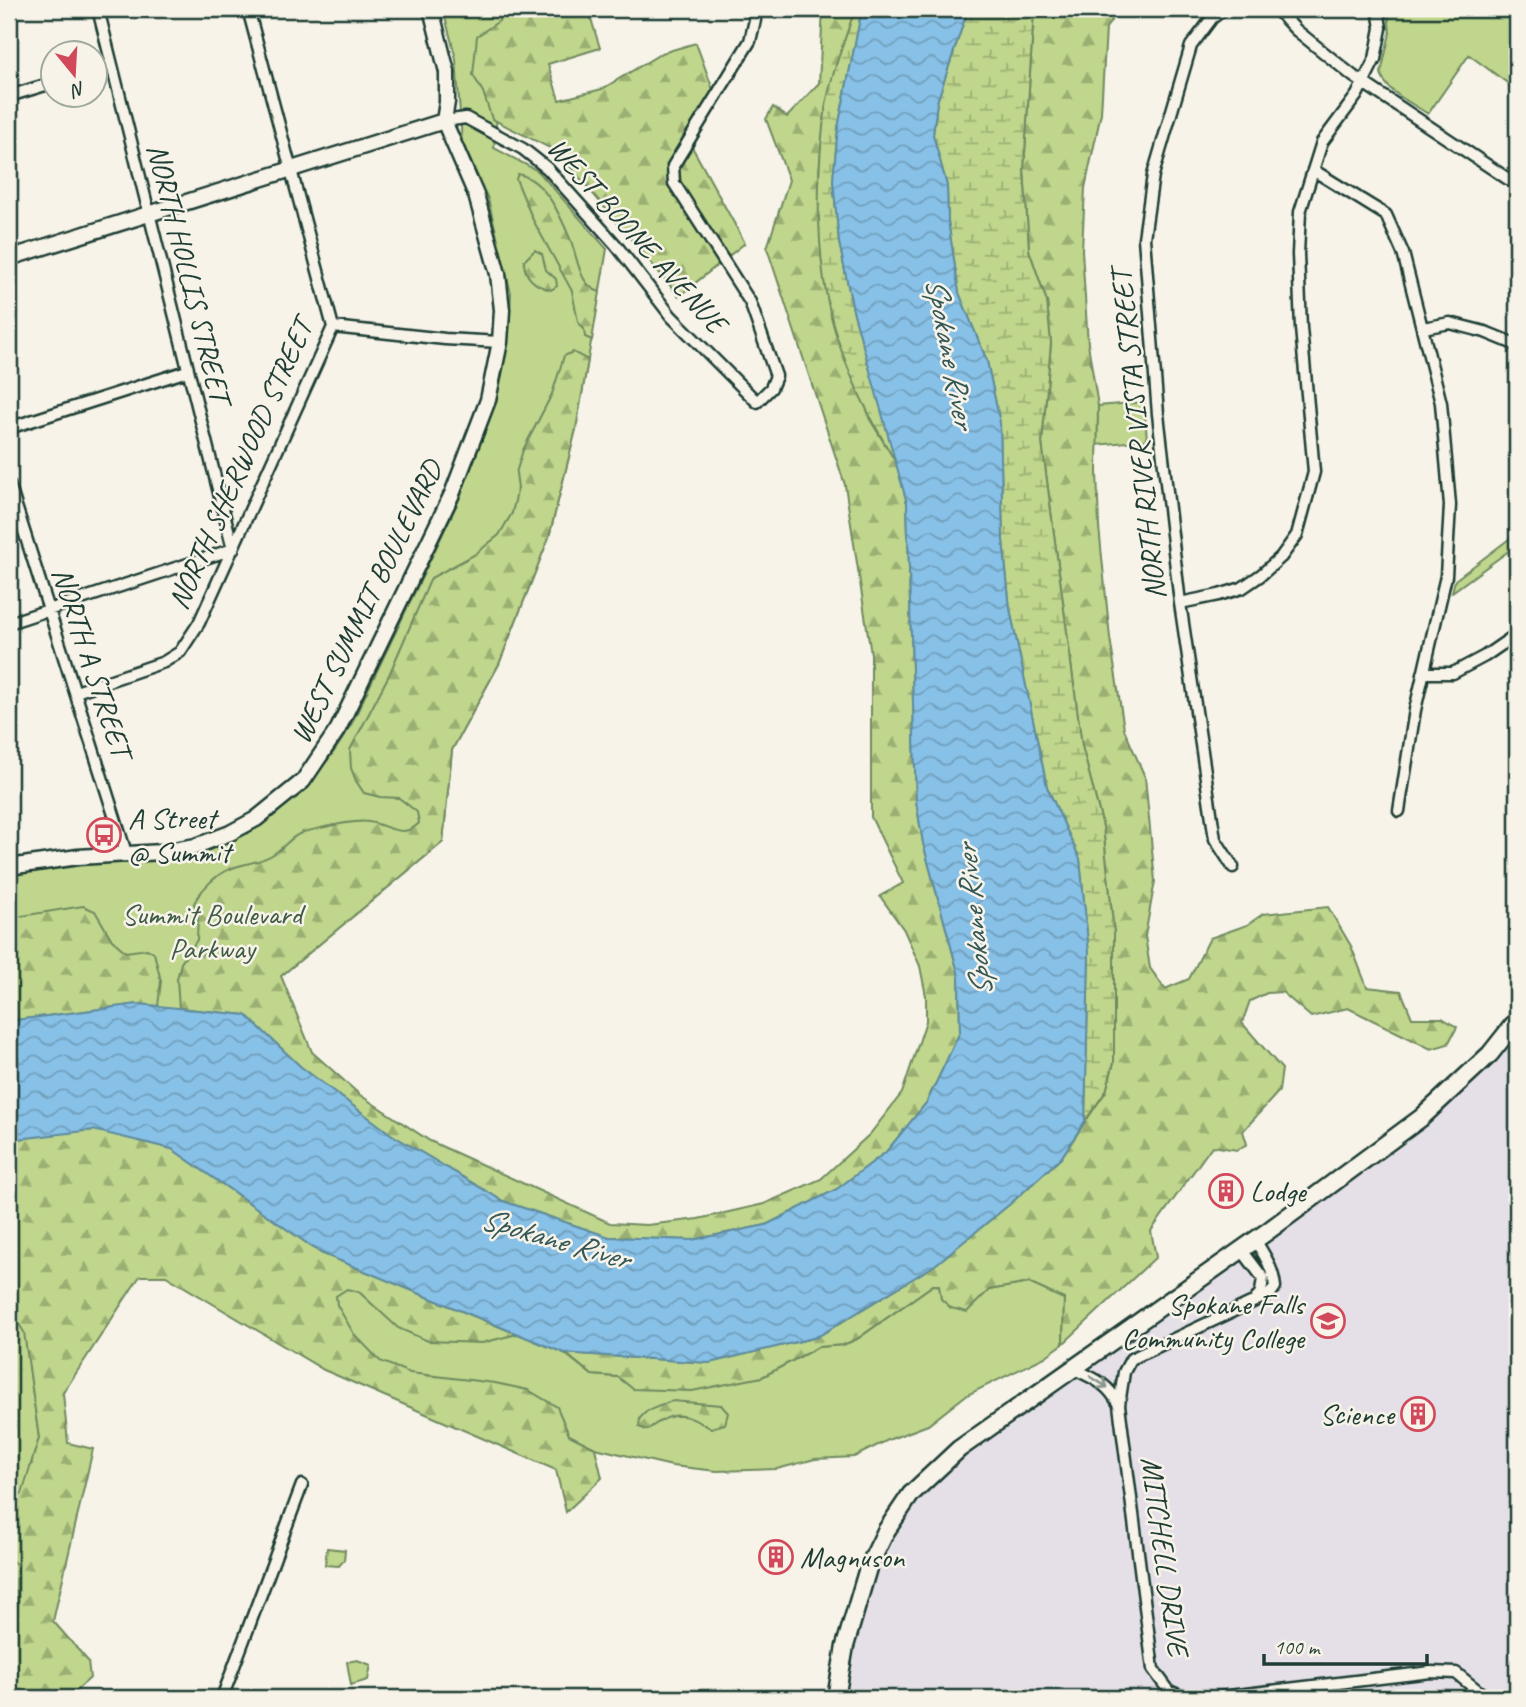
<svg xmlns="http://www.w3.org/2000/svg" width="1526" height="1707" font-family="Caveat,sans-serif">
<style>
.built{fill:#e5e0e7}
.green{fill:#bfd68c;stroke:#6f8a60;stroke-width:2;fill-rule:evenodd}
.forest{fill:url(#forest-firs);stroke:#6f8a60;stroke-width:2}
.wetland{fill:url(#wetland-marsh);stroke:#6f8a60;stroke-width:2}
.water{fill:url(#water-waves);stroke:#5e8c9f;stroke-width:2}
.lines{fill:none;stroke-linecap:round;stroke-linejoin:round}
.street-casing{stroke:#1f3d34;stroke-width:15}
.secondary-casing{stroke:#1f3d34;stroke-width:19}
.primary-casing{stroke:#1f3d34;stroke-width:21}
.street{stroke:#f7f3e8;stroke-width:10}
.secondary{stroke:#f7f3e8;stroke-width:14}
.primary{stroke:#f7f3e8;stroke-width:16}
.oneway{stroke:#8b988e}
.labels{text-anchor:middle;stroke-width:5;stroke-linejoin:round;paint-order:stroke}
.street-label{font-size:30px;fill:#1f3d34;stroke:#f7f3e8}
.poi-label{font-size:30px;fill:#1f3d34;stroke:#f7f3e8;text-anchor:start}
.park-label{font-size:30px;fill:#3f5c46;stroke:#f7f3e8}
.water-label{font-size:32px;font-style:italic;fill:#345758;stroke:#f7f3e8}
</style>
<defs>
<pattern id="forest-firs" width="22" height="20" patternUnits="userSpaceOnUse" patternTransform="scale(1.75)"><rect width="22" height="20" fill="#bfd68c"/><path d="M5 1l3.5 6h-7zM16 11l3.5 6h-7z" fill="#9baf73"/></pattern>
<pattern id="wetland-marsh" width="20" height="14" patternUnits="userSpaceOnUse" patternTransform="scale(1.75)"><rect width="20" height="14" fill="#bfd68c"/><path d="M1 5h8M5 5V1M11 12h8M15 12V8" fill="none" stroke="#9baf73"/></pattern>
<pattern id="water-waves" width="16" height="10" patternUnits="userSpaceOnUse" patternTransform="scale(1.75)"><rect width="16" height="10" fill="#88c1e7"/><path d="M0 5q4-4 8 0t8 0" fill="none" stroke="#6f9ebc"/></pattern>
</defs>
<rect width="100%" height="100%" fill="#f7f3e8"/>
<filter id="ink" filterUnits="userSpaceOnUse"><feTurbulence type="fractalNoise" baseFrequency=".0143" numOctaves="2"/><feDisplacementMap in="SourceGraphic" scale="14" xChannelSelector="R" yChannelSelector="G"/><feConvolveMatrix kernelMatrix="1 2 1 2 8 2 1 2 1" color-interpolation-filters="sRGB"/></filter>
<g filter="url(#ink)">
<!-- built -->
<path class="built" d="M1517 1020V1698H836L856 1607 911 1494 1421 1118Z"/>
<!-- green -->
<path class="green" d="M443 9H553L502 60 494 148 538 171 607 249 576 429 549 537 499 664 452 750 443 842 281 976 246 1015 9 1021V875C35 871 61 866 88 864 117 862 145 863 173 858 252 845 312 792 351 725L457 504 486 429 500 383 509 334 511 293 488 199 462 142 456 59Z
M1388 9H1517V90L1469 55 1428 114C1412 103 1385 92 1381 73L1390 33Z
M1144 402 1147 440 1097 445 1098 406Z
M1517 533V545L1452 592 1455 580Z
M9 1140 172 1149 321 1253 564 1353 592 1375 618 1377 634 1389 762 1377 818 1347 843 1345 857 1339 933 1285 989 1290 1029 1283 1064 1299 1063 1344 1045 1357 965 1396 928 1425 888 1440 854 1457 815 1459 777 1469 717 1471 672 1466 595 1448 569 1435 324 1370 129 1237 29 1366 39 1438 22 1494 9 1504ZM721 1405 711 1428 688 1416H665Z
M327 1548 345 1550 344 1560 339 1566 325 1565Z
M9 1558 17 1564 16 1609 9 1616Z
M357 1660 371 1665 368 1680 351 1685 347 1662Z"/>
<!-- forest -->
<path class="forest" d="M500 9H588L600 48 548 64 559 100 602 89 662 53 696 43 713 90 686 136 745 243 679 296 558 152 492 119 483 92 473 75 477 36 499 21Z
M823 9H855L826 103 819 172 869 418 897 464 907 503 916 801 923 843 959 976 960 1032 927 1102 886 1152 837 1189 766 1225 692 1240 609 1237 503 1201 392 1135 301 1067 246 1015 179 1008 177 979 181 963 197 940 198 916 194 903C201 890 215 875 230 869 244 863 259 863 272 855 284 848 290 837 303 832 319 829 354 819 369 822 388 825 403 840 419 823L417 812 399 798 380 797 364 793 356 781 351 768 350 750 389 675 431 578 474 555 499 535 512 513 518 488 516 473 523 450 552 394 564 356 573 352 588 360 576 429 549 537 499 664 452 750 443 842 281 976 312 1052 360 1095 430 1141 610 1223 647 1225 698 1219 764 1204 821 1179 870 1134 902 1093 926 1021V996L920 966 904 930 880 896 903 883 871 817V654L845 485 767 248 789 180 766 119 773 107 787 117 819 83Z
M1034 9H1119L1106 28 1101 113 1085 188 1082 250 1088 344 1098 406 1097 471 1099 527 1110 638 1124 729 1145 777 1155 881 1145 936 1150 968 1165 989 1189 979 1210 938 1247 925 1263 914 1328 907 1351 946 1367 987 1401 991 1412 1018H1442L1457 1027 1448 1044 1431 1049 1348 1008 1311 1017 1282 992 1267 993 1250 1001 1242 1023 1282 1069 1279 1091 1243 1131 1247 1144 1237 1150 1212 1146 1151 1231 1156 1257 1063 1344 1064 1299 1029 1283 989 1290 967 1312 951 1308 941 1299 939 1285H933L857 1339 843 1345 818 1347 762 1377 692 1391 633 1389 618 1377 592 1375 565 1353 709 1363 817 1337 935 1265 1010 1204 1061 1158 1106 1091 1114 1062V934L1103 827 1082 747 1042 443 1051 343 1047 302 1029 250 1024 169Z
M518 174C546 180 561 217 571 241 578 259 579 286 600 292L592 340 585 337 584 329 578 322 572 291 533 220 516 179Z
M535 250 542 254 546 270 556 279 557 286 551 290C535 286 524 277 524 261Z
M83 906 95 911 112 940 126 952 147 949 154 953 161 981 158 1006 138 1004 9 1021V918Z
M93 1129 172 1149 321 1253 517 1334 482 1343 428 1341 398 1328 359 1292 347 1289 336 1296 337 1305 354 1334 380 1361 410 1373 495 1383 528 1390 557 1407 569 1435 595 1448 602 1478 566 1512 556 1470 324 1370 166 1276H140L63 1393 68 1443 93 1449 53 1621 88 1661 90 1678 68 1698H9V1617L16 1608 17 1565 9 1558V1504L22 1494 39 1438 24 1332 9 1308V1140Z
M672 1401 721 1405 728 1413 725 1424 711 1428C682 1413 675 1409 647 1430L639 1427 640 1418 647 1411Z"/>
<!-- wetland -->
<path class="wetland" d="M855 9H862L838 128 833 180 839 242 853 310 897 464C872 423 850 380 836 334 815 267 815 174 826 106 831 74 845 40 855 9Z
M968 9H1034L1024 169 1029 250 1047 302 1051 343 1042 443 1082 746 1103 827 1114 934V1062L1106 1091 1085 1121 1089 954 1080 859 1047 787 1010 609 1003 540 1000 423 987 361 959 293 948 221 947 186 933 135 937 102Z"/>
<!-- water -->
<path class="water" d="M862 9H968L937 102 933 135 947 186 948 221 959 293 987 361 1000 423 1003 540 1010 609 1047 787 1080 859 1089 954 1085 1121 1061 1158 1010 1204 935 1265 817 1337 709 1363 564 1353 321 1253 172 1149 93 1130 9 1140V1021L138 1004 246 1015 301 1067 392 1135 503 1201 609 1237 692 1240 766 1225 837 1189 886 1152 927 1102 960 1032 959 976 923 843 916 801 907 503 853 310 839 242 833 180 838 128Z"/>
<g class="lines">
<!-- street casing -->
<g class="street-casing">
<path id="street" d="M1224 9 1212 18 1191 46 1153 175 1144 238 1158 414 1180 603 1215 839 1233 867
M1276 9 1296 30 1353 76 1517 185
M94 69 111 64
M9 96 52 83
M444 121 466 118 523 149 547 168 616 245 671 316 757 402 771 388 776 376 750 302 674 183 673 166 750 41 755 20 752 9
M1313 170 1386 215 1403 253 1441 403 1450 505 1446 576 1415 710 1399 811
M333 327 445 339 500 342
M1423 328 1450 323 1485 332 1517 345
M9 428 187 371
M9 484 127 856
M1180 603 1219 595 1242 588 1261 575 1281 557 1297 535 1314 472 1301 328 1298 254 1300 212 1322 142 1357 95 1375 59 1381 28 1378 9
M9 623 233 549 98 9
M1423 673H1453L1485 656 1517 634
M76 692 164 662 180 652 199 623 333 327 248 9
M1241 1249 1263 1278 1261 1292 1255 1301
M1072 1368C1093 1378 1108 1383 1119 1405
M222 1698 302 1485
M1186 1698 1169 1691 1153 1669 1119 1405 1124 1372 1131 1359 1270 1294 1275 1287C1273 1268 1265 1256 1255 1240
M1212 1698 1431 1672 1456 1673 1487 1698"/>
</g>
<!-- secondary casing -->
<g class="secondary-casing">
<path id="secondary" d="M9 258 444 121
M9 867 78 857 162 852 196 846 230 833 256 819 303 781 338 729 452 494 488 400 500 342 502 310 498 274 476 195 444 121 447 102V72L431 9"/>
</g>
<!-- primary casing -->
<g class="primary-casing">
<path id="primary" d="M836 1698 845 1646 868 1568 886 1531 911 1494 959 1449 1268 1231 1421 1118 1490 1054 1517 1020"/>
</g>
<!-- street -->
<use href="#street" class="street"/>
<!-- secondary -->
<use href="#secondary" class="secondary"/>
<!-- primary -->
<use href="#primary" class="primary"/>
</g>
<!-- one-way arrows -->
<defs><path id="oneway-shaft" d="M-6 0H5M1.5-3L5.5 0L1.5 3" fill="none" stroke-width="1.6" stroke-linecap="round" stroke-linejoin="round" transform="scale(1.75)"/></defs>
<use class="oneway" href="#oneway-shaft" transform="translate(1099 1382) rotate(32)"/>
</g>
<!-- icons -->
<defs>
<g id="bus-ring" transform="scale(1.75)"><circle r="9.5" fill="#f7f3e8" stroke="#d1495b" stroke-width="1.5"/><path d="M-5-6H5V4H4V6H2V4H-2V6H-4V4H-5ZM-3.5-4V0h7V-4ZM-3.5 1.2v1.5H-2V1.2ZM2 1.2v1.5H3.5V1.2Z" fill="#d1495b"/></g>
<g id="building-ring" transform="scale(1.75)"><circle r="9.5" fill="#f7f3e8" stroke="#d1495b" stroke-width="1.5"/><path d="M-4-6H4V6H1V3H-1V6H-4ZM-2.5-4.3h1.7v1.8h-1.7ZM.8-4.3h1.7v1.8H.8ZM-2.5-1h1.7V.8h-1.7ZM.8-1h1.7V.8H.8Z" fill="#d1495b"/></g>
<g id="university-ring" transform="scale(1.75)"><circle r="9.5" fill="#f7f3e8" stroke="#d1495b" stroke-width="1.5"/><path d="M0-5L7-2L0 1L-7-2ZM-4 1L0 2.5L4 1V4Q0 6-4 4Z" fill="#d1495b"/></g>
</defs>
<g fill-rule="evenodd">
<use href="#bus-ring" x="104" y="835"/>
<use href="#building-ring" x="1226" y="1191"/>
<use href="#university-ring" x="1328" y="1321"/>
<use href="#building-ring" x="1418" y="1414"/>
<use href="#building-ring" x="776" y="1557"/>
</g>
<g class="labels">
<!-- street labels -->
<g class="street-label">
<text transform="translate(637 235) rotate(48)" y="10">WEST BOONE AVENUE</text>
<text transform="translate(189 273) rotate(76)" y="10">NORTH HOLLIS STREET</text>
<text transform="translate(1138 435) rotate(-96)" y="10">NORTH RIVER VISTA STREET</text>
<text transform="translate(240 464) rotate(-66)" y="10">NORTH SHERWOOD STREET</text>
<text transform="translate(366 602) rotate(-64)" y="10">WEST SUMMIT BOULEVARD</text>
<text transform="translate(92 662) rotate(72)" y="10">NORTH A STREET</text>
<text transform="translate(1165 1556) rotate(82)" y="10">MITCHELL DRIVE</text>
</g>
<!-- poi labels -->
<g class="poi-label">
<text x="128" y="828">A Street<tspan x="128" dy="34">@ Summit</tspan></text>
<text x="1250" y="1201">Lodge</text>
<text x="1304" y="1314" text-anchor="end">Spokane Falls<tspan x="1304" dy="34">Community College</tspan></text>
<text x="1394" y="1424" text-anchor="end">Science</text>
<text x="800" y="1567">Magnuson</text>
</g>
<!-- park labels -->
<g class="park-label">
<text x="212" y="924">Summit Boulevard<tspan x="212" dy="34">Parkway</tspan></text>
</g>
<!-- water labels -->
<g class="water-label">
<text transform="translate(951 352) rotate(79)" y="11">Spokane River</text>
<text transform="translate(973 921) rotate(-96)" y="11">Spokane River</text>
<text transform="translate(555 1238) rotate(16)" y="11">Spokane River</text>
</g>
</g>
<!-- margin -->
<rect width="1526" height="1707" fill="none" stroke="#f7f3e8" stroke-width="35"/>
<rect x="18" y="18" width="1491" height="1672" fill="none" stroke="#1f3d34" stroke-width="2.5" filter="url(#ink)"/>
<!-- north arrow -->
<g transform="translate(74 74) rotate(162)"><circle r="33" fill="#f7f3e8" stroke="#a1aaa0" stroke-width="2"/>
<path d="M0-5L12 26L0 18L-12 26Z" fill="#d1495b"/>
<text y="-10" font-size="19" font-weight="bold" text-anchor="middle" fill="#1f3d34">N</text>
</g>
<!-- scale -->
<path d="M1264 1654v10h163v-10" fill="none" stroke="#1f3d34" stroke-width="3.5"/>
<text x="1274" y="1654" font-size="21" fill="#1f3d34" stroke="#f7f3e8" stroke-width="5" paint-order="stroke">100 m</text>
</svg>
